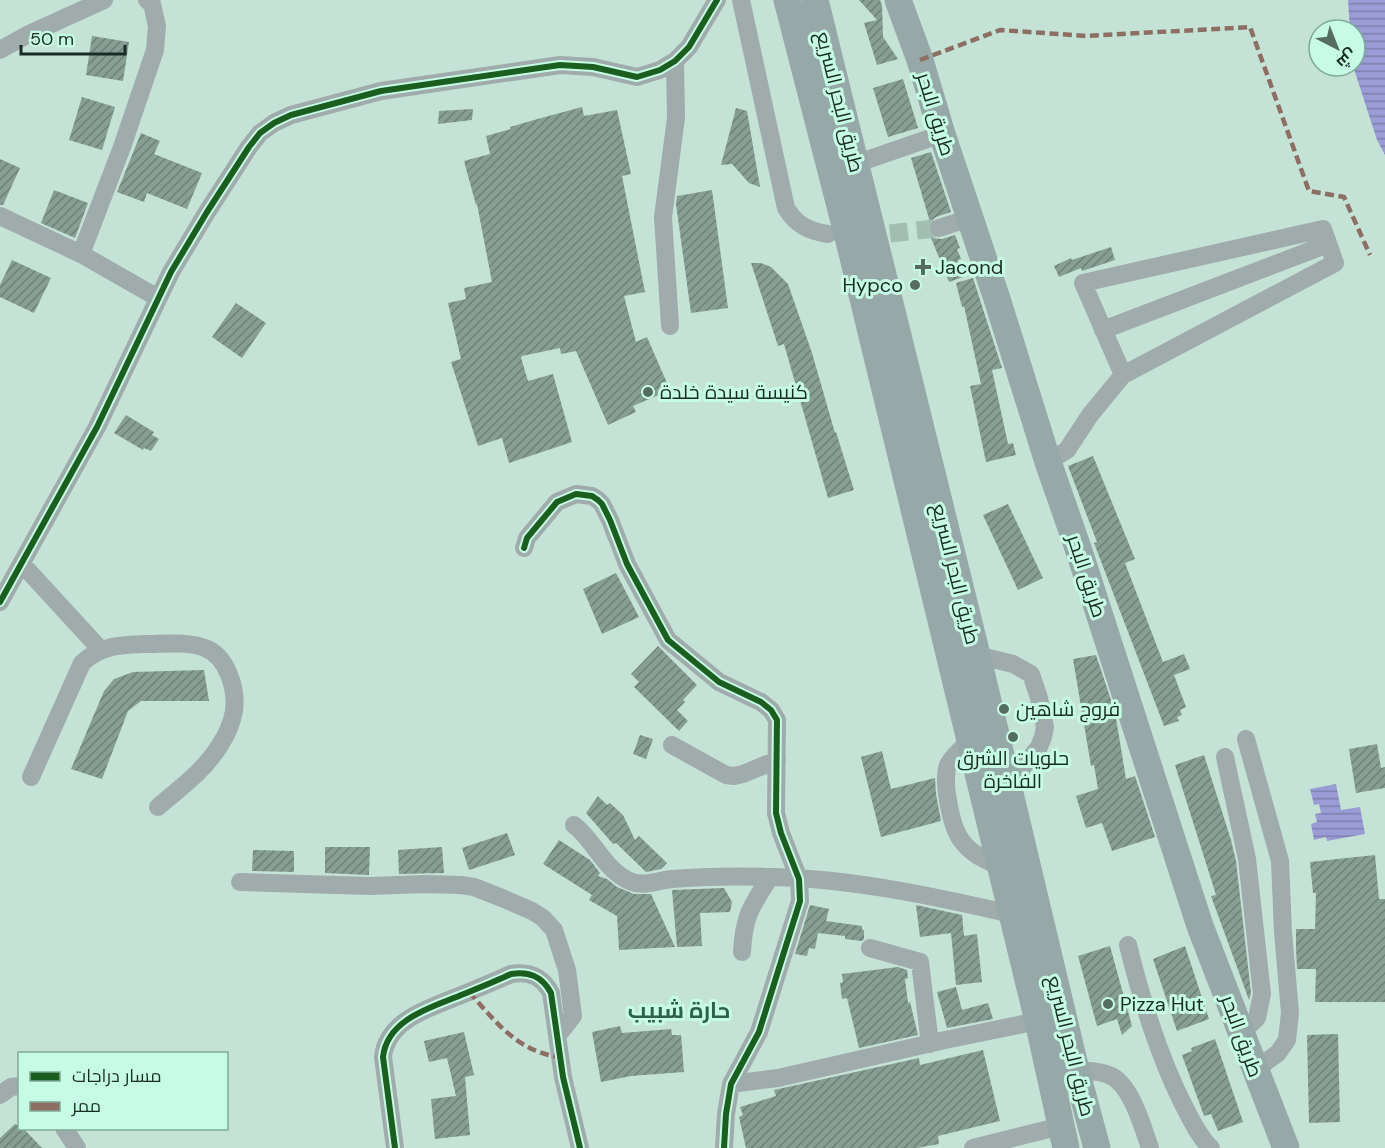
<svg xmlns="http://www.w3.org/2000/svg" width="1385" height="1148" font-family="'DM Sans',Cairo,sans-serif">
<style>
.water{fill:url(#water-rules)}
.building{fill:url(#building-hatch)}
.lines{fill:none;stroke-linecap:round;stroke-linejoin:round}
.minor-tunnel{stroke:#a2beb3;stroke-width:18;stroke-dasharray:18 9;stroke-linecap:butt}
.minor{stroke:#a0abac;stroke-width:18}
.highway{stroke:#96a8a7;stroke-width:27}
.quiet{stroke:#8d6e63;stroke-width:4.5;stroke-dasharray:9 4.5;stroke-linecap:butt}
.cycleway-casing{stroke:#c6fbe5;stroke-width:10}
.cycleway{stroke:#1b5e20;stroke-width:6}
.poi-dot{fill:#556c63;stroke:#c6fbe5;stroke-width:2}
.labels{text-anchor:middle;stroke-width:6;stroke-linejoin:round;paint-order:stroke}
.street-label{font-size:20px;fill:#182d25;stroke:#c6fbe5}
.poi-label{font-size:20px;fill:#182d25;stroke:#c6fbe5;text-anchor:start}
.quarter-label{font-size:22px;font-weight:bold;fill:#2e604e;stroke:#c6fbe5}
</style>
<defs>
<pattern id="water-rules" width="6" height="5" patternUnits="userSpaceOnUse" patternTransform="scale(1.5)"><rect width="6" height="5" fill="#9a9cd5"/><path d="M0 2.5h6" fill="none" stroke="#7d80ad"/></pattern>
<pattern id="building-hatch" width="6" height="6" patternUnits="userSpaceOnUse" patternTransform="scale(1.5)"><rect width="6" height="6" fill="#879e95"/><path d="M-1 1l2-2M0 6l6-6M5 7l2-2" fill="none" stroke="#6d8179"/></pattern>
</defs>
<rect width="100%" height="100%" fill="#c5e2d6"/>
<!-- water -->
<path class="water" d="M1348 0H1385V155L1377 140 1353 66H1355V30H1350Z
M1336 784 1341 810 1360 807 1365 834 1327 841 1326 837 1314 840 1311 824 1317 822 1315 814 1321 813 1319 804 1314 805 1310 789Z"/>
<!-- building -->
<path class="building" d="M859 0H880L882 5 883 37 898 59 877 65 864 23 877 20Z
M92 36 129 42 123 81 86 75Z
M903 79 918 128 888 137 873 88Z
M82 97 115 107 102 150 69 140Z
M582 107 584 116 617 110 631 174 622 176 645 292 624 296 636 342 647 337 670 390 633 406 636 412 608 425 576 351 561 354 560 348 522 356 521 358 528 381 553 374 572 442 509 463 502 438 478 446 451 362 461 359 448 303 466 299 464 288 492 282 477 204 476 205 464 161 490 154 486 136 511 129 510 127 534 120Z
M736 108 747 111 760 187 749 183 732 164 721 165Z
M473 109 472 120 438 124 439 111Z
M141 133 160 141 154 154 202 173 187 209 147 193 144 202 117 192Z
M931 152 951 212 936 217 930 222 911 158Z
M0 159 20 168 3 205H0Z
M54 190 88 203 75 238 41 223Z
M712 190 728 308 691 313 676 204 677 196Z
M955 235 960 248 957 249 961 259 958 260 963 277 949 282 931 238 942 239Z
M1111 247 1115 260 1082 271 1081 268 1059 277 1054 266 1071 258 1072 260Z
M12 260 51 278 34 313 0 297V285Z
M751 263H761L771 267 788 284 812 353 835 433 836 432 854 490 828 498 784 344 778 346Z
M973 278 1002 368 992 370 1008 444 1013 443 1016 455 986 462 970 386 981 384 964 306 962 307 956 283Z
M236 303 266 323 242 358 212 337Z
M126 415 154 432 152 435 159 439 151 451 144 448 143 450 114 433Z
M1093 456 1135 559 1125 563 1163 662 1184 654 1190 669 1174 675 1186 707 1180 710 1182 715 1177 717 1179 721 1164 726 1094 543 1097 542 1068 466Z
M1008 504 1043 578 1018 590 983 515Z
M616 573 639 617 602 634 583 589Z
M658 646 697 685 683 700 685 702 677 710 688 721 679 731 634 687 639 682 631 674Z
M1096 655 1115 712 1126 779 1135 776 1155 837 1112 851 1102 823 1086 828 1076 796 1098 789 1094 765 1091 766 1073 659Z
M204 670 209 701H141L128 711 102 779 71 769 104 691 114 679 133 672Z
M640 735 653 739 646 759 633 754Z
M1377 744 1381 768 1385 767V788L1356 793 1349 749Z
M882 751 891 789 935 778 936 794 941 821 881 837 861 757Z
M1204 755 1231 840 1236 861 1251 993 1249 1000 1211 896 1216 895 1175 765Z
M598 796 607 805 610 803 623 815 635 840 639 836 667 863 661 869 646 872 616 843 613 844 586 813Z
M507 833 515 855 469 870 462 848Z
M559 840 590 860 600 873 598 876 607 879 617 887 634 894H651L675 947 619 950 617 916 589 900 592 895 543 864Z
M325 847H370L369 875 325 873Z
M442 847 444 873 399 874 398 850Z
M253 850 294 851V872L252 871Z
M1375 855 1379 899H1385V1002H1315L1316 969H1297L1296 947V929H1315L1316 893H1313L1310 862Z
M724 888 732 902 730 912 700 913 702 946 677 947 672 890Z
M810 905 829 909 826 921 862 926V930H864V939L862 941 845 939V936L818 933 815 949 809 948 807 956 795 954Z
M916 905 962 915 964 936 977 934 982 982 956 985 951 933 920 937Z
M1110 946 1132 1026 1122 1035 1117 1019 1097 1026 1078 956Z
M1185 946 1209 1019 1177 1031 1153 959Z
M898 967 907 970 908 978 905 979 908 1003 910 1002 918 1035 859 1048 847 998 842 999 840 983 843 982 842 974Z
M956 987 962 1010 988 1003 993 1019 947 1028 937 992Z
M620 1026 622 1033 671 1029 672 1035H681L684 1072 631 1076 601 1082 592 1032Z
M464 1032 474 1075 465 1077 470 1135 435 1139 431 1099 456 1096 447 1058 429 1062 424 1041Z
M1338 1034 1340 1122 1309 1123 1307 1035Z
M1215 1039 1243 1122 1218 1131 1211 1114 1204 1116 1182 1055 1192 1051 1191 1048Z
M983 1050 1000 1121 938 1136 939 1144 917 1148H746L739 1117 743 1115 740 1107 776 1096 774 1090 919 1058 920 1065Z
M15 1124 20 1126V1128H23L42 1148H0V1138Z"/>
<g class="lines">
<!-- minor-tunnel -->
<path class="minor-tunnel" d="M863 234H885L939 228"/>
<!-- minor -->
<path class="minor" d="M741 0 786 208C796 225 809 231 828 234
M0 50 27 35 104 0
M855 164 942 134
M0 216 81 254 158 298
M939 228 970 218
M1323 229 1335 263 1123 375 1083 283Z
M81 254 122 147 155 50 157 26 152 4 147 0
M670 326 663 217 676 118 675 61
M1103 330 1328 244
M1048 462 1067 450 1090 415 1123 375
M524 548 527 538 557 502 576 494 592 496 598 500 602 504 610 520 627 564 668 640 719 682 761 702 771 710 777 720 776 813 781 833 799 879 800 901 759 1032 731 1084 726 1114 724 1148
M22 564 100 649
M0 602 97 427 171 272 207 212 249 147 260 133 274 123 291 115 381 91 560 65 593 67 637 77 660 70 675 61 689 47 717 0
M977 655 1013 664 1031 674 1039 698 1045 727 1043 737 1039 747 1023 767 1004 774
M1246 739 1280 861 1283 932 1290 1013 1287 1040 1278 1053 1255 1070
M970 741C962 748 953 755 948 765 942 781 951 828 962 841 971 854 986 860 1000 867
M672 745 726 775 734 776 743 774 777 760
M1225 757 1247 859 1262 994 1257 1018 1241 1033
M31 777 82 663C101 645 120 645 145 644 164 644 188 641 205 648 227 656 237 689 234 711 232 722 226 736 220 745 205 770 180 788 158 807
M574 825C596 842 605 872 632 882 645 887 659 880 672 879 705 876 740 876 773 877 853 879 933 896 1011 914
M240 882 370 886 425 884 461 885 474 887 502 898 532 911 543 918 554 930 567 970 573 1016 558 1035
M1128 945C1142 1002 1159 1058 1186 1110 1193 1123 1200 1138 1211 1148
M870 948 920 962 930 1044
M742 952C744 915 751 907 770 877
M1076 1070C1086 1071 1100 1071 1109 1075 1131 1083 1143 1128 1150 1148
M731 1084 778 1078 945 1040 1038 1021
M0 1095 11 1087 20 1086
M64 1128 77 1148
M395 1148 383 1057C387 1020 429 1008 459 996 476 989 494 982 511 974 529 971 542 976 551 993L563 1077 580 1148
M973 1148 1061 1126"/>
<!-- highway -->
<path class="highway" d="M787 0 850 245 1038 1021 1066 1148
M815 0 977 655 1076 1070 1097 1148
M898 0 920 60 942 134 998 302 1048 462 1079 551 1200 926 1286 1148"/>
<!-- quiet -->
<path class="quiet" d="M920 60 1000 30 1087 36 1250 27 1309 191 1344 197 1370 255
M469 992C496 1022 517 1051 559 1057"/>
<!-- cycleway casing -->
<g class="cycleway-casing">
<path id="cycleway" d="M524 548 527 538 557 502 576 494 592 496 598 500 602 504 610 520 627 564 668 640 719 682 761 702 771 710 777 720 776 813 781 833 799 879 800 901 759 1032 731 1084 726 1114 724 1148
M0 602 97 427 171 272 207 212 249 147 260 133 274 123 291 115 381 91 560 65 593 67 637 77 660 70 675 61 689 47 717 0
M395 1148 383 1057C387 1020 429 1008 459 996 476 989 494 982 511 974 529 971 542 976 551 993L563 1077 580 1148"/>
</g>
<!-- cycleway -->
<use href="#cycleway" class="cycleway"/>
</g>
<!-- markers -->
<g class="poi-dot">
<path d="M920 258h6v6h6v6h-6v6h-6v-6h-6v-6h6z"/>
<circle cx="915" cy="285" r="6"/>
<circle cx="648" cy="392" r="6"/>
<circle cx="1004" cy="709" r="6"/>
<circle cx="1013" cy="737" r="6"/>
<circle cx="1108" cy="1004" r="6"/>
</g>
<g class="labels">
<!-- street labels -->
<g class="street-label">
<text transform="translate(840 102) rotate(76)" y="7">طريق البحر السريع</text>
<text transform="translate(936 114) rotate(73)" y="7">طريق البحر</text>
<text transform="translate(956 574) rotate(76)" y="7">طريق البحر السريع</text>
<text transform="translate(1087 576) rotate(72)" y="7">طريق البحر</text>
<text transform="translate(1242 1036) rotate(70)" y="7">طريق البحر</text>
<text transform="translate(1071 1046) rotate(76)" y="7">طريق البحر السريع</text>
</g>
<!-- poi labels -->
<g class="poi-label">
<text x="935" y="274">Jacond</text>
<text x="903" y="292" text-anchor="end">Hypco</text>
<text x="660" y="399">كنيسة سيدة خلدة</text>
<text x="1016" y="716">فروج شاهين</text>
<text x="1013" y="765" text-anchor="middle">حلويات الشرق<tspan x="1013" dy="23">الفاخرة</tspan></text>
<text x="1120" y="1011">Pizza Hut</text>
</g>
<!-- quarter labels -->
<g class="quarter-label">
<text x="679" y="1018">حارة شبيب</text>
</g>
</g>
<!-- legend -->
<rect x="18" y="1052" width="210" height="78" fill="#c6fbe5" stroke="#80a998" stroke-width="1.5"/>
<rect x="30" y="1072" width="30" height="9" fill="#1b5e20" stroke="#80a998" stroke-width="1.5"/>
<text x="72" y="1082" font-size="18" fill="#182d25">مسار دراجات</text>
<rect x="30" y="1102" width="30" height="9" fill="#8d6e63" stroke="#80a998" stroke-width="1.5"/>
<text x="72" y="1112" font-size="18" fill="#182d25">ممر</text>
<!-- north arrow -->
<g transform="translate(1337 48) rotate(138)"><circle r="28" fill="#c6fbe5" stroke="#80a998" stroke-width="1.5"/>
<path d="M0-4.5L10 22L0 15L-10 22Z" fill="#556c63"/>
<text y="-9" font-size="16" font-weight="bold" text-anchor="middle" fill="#182d25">ش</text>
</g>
<!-- scale -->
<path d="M21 45v9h104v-9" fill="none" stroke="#182d25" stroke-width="3"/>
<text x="30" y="45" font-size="18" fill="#182d25" stroke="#c6fbe5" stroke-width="4.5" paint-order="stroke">50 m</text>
</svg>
